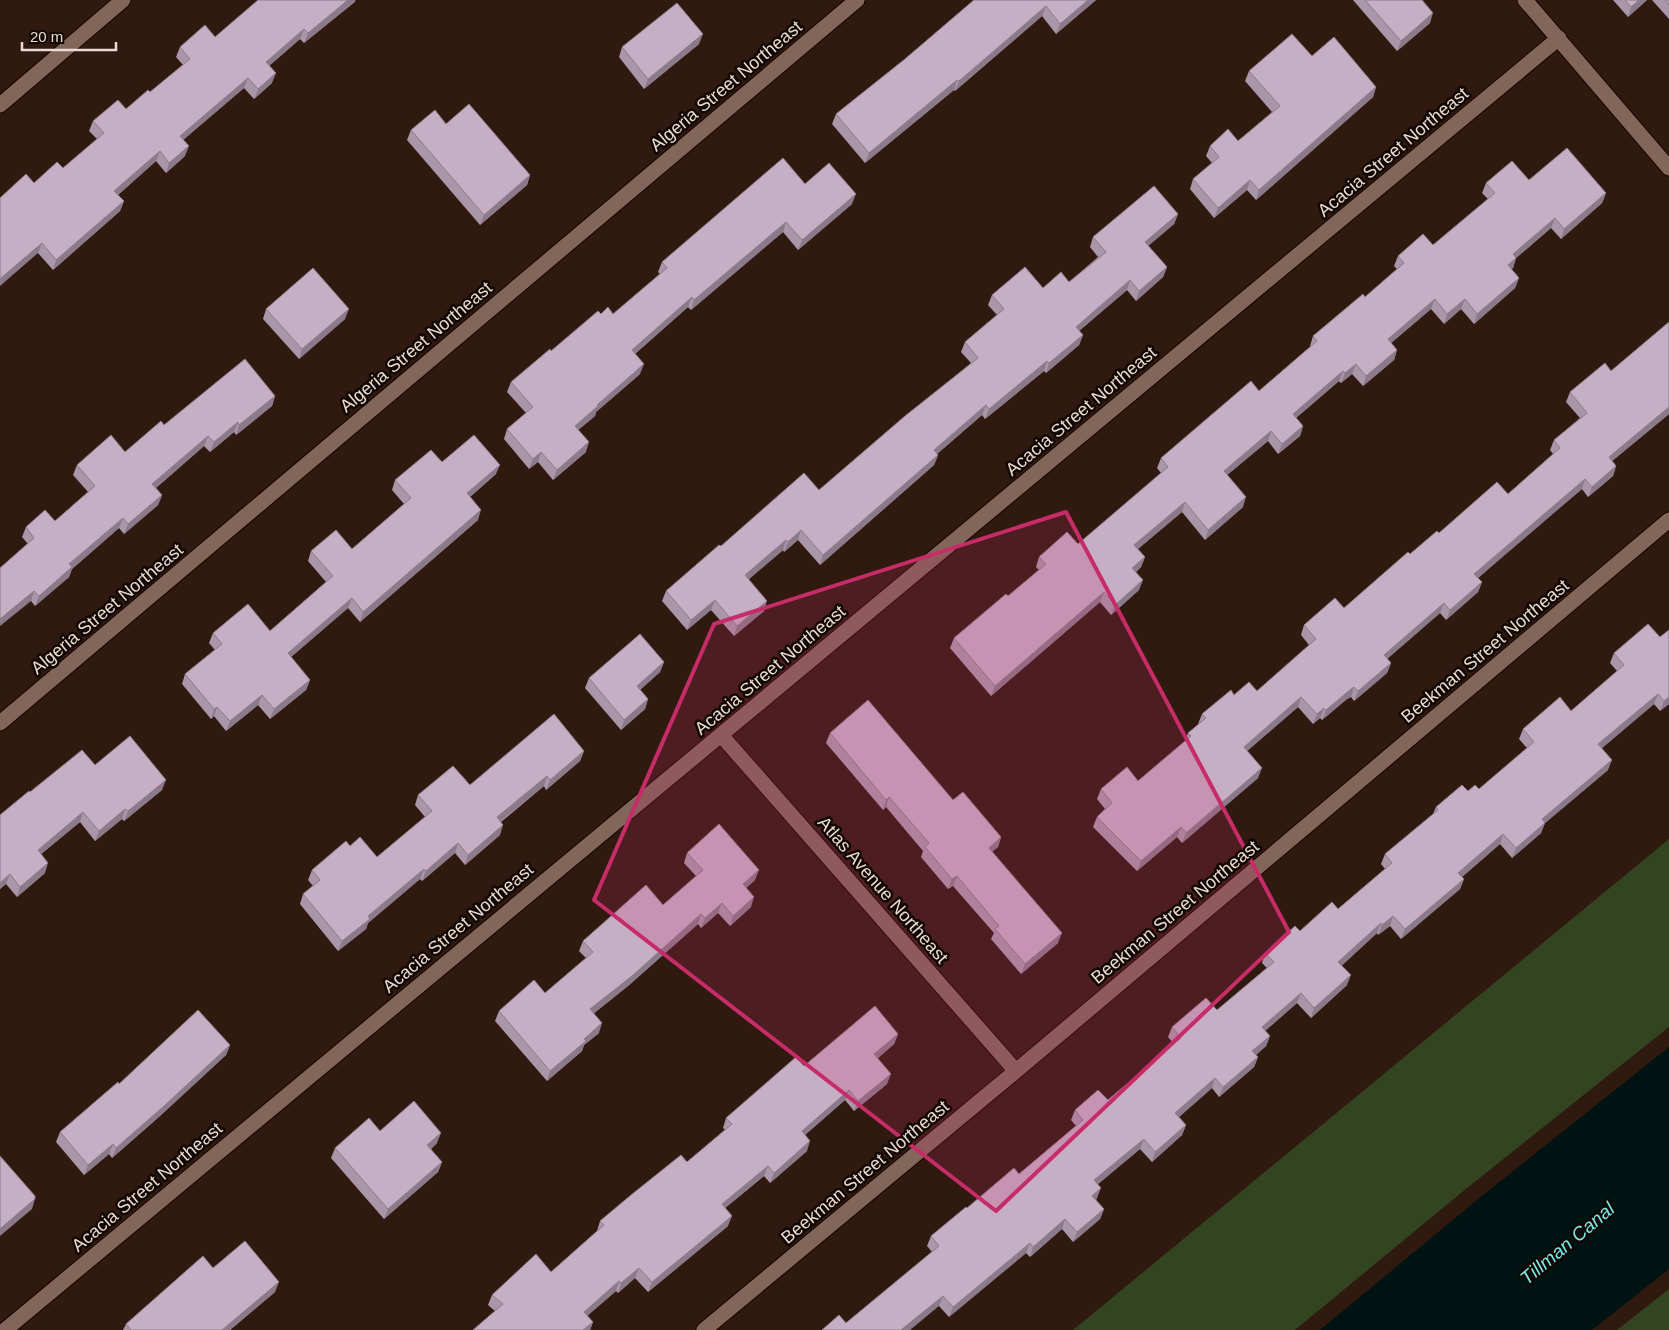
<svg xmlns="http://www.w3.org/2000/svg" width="1669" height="1330" font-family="Arial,sans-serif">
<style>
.green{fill:#334421}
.water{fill:#001313}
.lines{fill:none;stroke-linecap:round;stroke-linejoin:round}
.street-casing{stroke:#170400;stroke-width:17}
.street{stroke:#826659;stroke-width:15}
.wall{fill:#aa96a9}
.shaded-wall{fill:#8b7a8a}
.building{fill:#c6aec5;stroke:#8b7a8a}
.marked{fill:#c62c67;fill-opacity:0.2;stroke:#c62c67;stroke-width:4;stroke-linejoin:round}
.labels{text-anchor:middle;stroke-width:5;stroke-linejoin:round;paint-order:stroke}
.street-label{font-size:18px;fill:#ebdbd4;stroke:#110804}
.water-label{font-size:19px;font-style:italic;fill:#7ae9e9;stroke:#110804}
</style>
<rect width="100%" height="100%" fill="#301a0f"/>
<!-- green -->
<path class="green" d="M1669 839V1027L1467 1188 1295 1330H1073Z
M1669 1289V1330H1617Z"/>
<!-- water -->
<path class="water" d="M1669 1047V1269L1592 1330H1320L1477 1200Z"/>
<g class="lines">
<!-- street casing -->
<g class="street-casing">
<path id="street" d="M1525 0 1669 168
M0 105 123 0
M0 723 857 0
M721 735 1016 1071
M5 1330 1559 38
M704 1330 1016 1071 1669 520"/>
</g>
<!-- street -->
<use href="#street" class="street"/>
</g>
<!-- wall -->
<path class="wall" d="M974 0H1096L1056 34 1042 16 955 91 954 90 865 163 832 124 836 114 905 59Z
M1353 0H1422L1430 23 1397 51Z
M1613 0H1647L1628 17Z
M1652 0H1669V19Z
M356 1 304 43 300 39 269 66 272 83 254 99 244 88 183 140 185 156 166 173 156 161 118 195 124 201 120 211 53 270 38 253 34 183 63 168 97 139 89 131 93 121 126 109 150 92 183 65 176 57 180 47 215 37Z
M699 44 644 89 619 57 622 47Z
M1312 56 1376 87 1373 97 1256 200 1247 190 1214 218 1190 189 1193 179 1212 163 1206 156 1210 146 1238 141 1272 112 1245 81 1249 71Z
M446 124 530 175 527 185 480 225 407 140 411 130Z
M1529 180 1606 193 1602 203 1561 239 1551 228 1516 258 1513 268 1511 269 1519 278 1515 288 1474 324 1461 309 1444 324 1431 309 1391 343 1397 350 1394 360 1363 386 1352 374 1341 383 1339 381 1296 418 1303 426 1300 436 1278 454 1268 441 1227 475 1243 507 1205 540 1182 512 1138 549 1145 557 1141 567 1136 572 1139 590 1111 615 1100 602 991 696 950 648 954 638 1008 596 1039 570 1036 567 1039 557 1078 544 1161 473 1157 468 1161 458 1259 391 1310 347V346L1313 336 1365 297 1397 269 1394 266 1398 256 1433 245 1488 199 1482 193 1486 183Z
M805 184 852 204 798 250 783 232 691 310 688 307 635 354 640 374 596 412 595 416 578 430 586 452 553 480 538 462 529 469 504 439 507 429 526 413 507 392 511 382 601 314H613L660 274 658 272 662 262Z
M1178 214 1174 224 1148 246 1167 267 1163 277 1136 301 1127 290 1079 331 1083 335 1079 345 1046 373 1044 371 985 419 982 415 937 454 938 455 934 465 820 565 798 540 784 552 783 550 749 579 764 611 734 636 711 610 687 630 662 601 666 591 721 546 819 490 971 363 961 352 965 342 997 315 988 305 992 295 1043 288 1069 282 1098 257 1090 247 1093 237Z
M266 309 345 319 299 359 263 319Z
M1669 322V414L1612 461 1616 466 1613 476 1588 497 1582 489 1520 541 1478 578 1482 582 1478 592 1446 620 1440 613 1387 659 1391 663 1387 673 1354 701 1351 697 1347 699 1322 720 1320 718 1313 724 1298 707 1247 751 1258 778 1182 843 1177 837 1137 871 1093 827 1097 817 1105 809 1097 799 1101 789 1138 781 1185 741 1188 733 1199 724H1198L1202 714 1234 695 1257 691 1309 645 1301 635 1304 625 1344 608 1410 554 1439 533 1508 494 1553 454 1550 450 1554 440 1580 418 1566 402 1570 392 1611 371Z
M275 396 272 406 236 435 234 432 210 452 204 446 156 488 162 495 158 505 124 534 119 528 72 569 69 577 35 606 31 601 28 544 22 537 26 527 55 521 88 492 73 475 77 465 125 452 164 425Z
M442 462 496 474 470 497 478 520 360 622 348 608 291 657 310 680 306 690 270 719 258 705 226 731 214 716 211 719 182 684 185 674 215 650 209 643 213 633 270 631 326 582 308 561 311 551 352 549 404 504 392 490 395 480Z
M1669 630V704L1660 711 1654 704 1602 748 1608 770 1545 823 1541 833 1512 858 1500 844 1462 877 1464 879 1460 889 1401 939 1390 926 1378 935 1377 933 1342 965 1347 985 1311 1018 1297 1003 1265 1031 1270 1036 1266 1046 1256 1055 1258 1057 1254 1067 1219 1097 1212 1088 1179 1117 1186 1125 1182 1135 1152 1162 1140 1149 1098 1184 1097 1198 1096 1200 1104 1209 1100 1219 1073 1242 1062 1229 1030 1257 1026 1253 949 1317 939 1306 846 1323 932 1252 927 1246 931 1236 967 1208 1019 1174 1076 1126 1071 1120 1075 1110 1108 1100 1174 1044 1168 1037 1172 1027 1217 1010 1267 968 1262 963 1265 953 1338 909 1385 869 1381 864 1385 854 1433 814 1436 807 1468 791 1479 789 1527 748 1519 739 1523 729 1571 711 1617 671 1610 663 1614 653 1660 637Z
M664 662 660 672 640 690 648 699 645 709 621 730 585 688 589 678Z
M830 733 953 800 1001 837 998 847 992 851 1058 943 1021 974 991 939 994 933 953 886 948 889 921 857 923 851 886 807 883 810 826 743Z
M584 751 580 761 546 790 544 786 501 822 500 835 465 865 455 853 422 881 420 879 368 923 366 929 338 951 300 904 303 894 313 886 308 880 312 870 350 846 377 857 425 817 415 805 418 795 470 785Z
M95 765 162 790 124 821 122 819 95 841 80 822 41 854 45 873 17 897 6 884 0 889V815L30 792Z
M687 853 755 880 746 888 751 907 730 926 718 913 701 928 698 924 628 986 594 1013 599 1033 584 1045 582 1051 547 1081 495 1021 499 1011 545 993 586 958 579 951 583 941 663 905 696 876 684 863Z
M898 1034 894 1044 878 1058 887 1084 854 1111 845 1100 805 1135 807 1151 770 1183 764 1176 725 1208 728 1226 648 1292 635 1278 618 1293 616 1291 587 1316 593 1322 590 1330H473L495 1311 488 1305 492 1295 551 1272 597 1231 600 1221 687 1162 725 1130 723 1128 726 1118 804 1066Z
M230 1045 226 1055 160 1116 112 1158 109 1154 84 1175 56 1142 60 1132 119 1084Z
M380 1131 437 1143 431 1149 442 1162 438 1172 384 1219 331 1158 335 1148Z
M213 1268 275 1292 230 1330H123L126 1324Z"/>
<!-- shaded-wall -->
<path class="shaded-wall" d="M348 0H356L304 43 308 33Z
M1088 0H1096L1056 34 1060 24Z
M1639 0H1647L1628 17 1631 7Z
M1046 6 1042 16 955 91 959 81Z
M1433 13 1430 23 1397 51 1401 41Z
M304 29 300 39 262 72 266 62Z
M703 34 699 44 644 89 648 79Z
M276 73 272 83 254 99 258 89Z
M248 78 244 88 176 146 180 136Z
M957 80 954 90 865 163 869 153Z
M1376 87 1373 97 1256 200 1259 190Z
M189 146 185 156 166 173 169 163Z
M160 151 156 161 111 201 114 191Z
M530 175 527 185 480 225 484 215Z
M1250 180 1247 190 1214 218 1218 208Z
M1606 193 1602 203 1561 239 1564 229Z
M856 194 852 204 798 250 802 240Z
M124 201 120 211 53 270 56 260Z
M1178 214 1174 224 1141 252 1145 242Z
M1555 218 1551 228 1509 264 1513 254Z
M786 222 783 232 691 310 694 300Z
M42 243 38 253 0 286V279Z
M1516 258 1513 268 1504 275 1508 265Z
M1167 267 1163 277 1136 301 1139 291Z
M1519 278 1515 288 1474 324 1477 314Z
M1130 280 1127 290 1072 337 1076 327Z
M692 297 688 307 628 360 632 350Z
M1435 299 1431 309 1384 349 1388 339Z
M1465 299 1461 309 1444 324 1447 314Z
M349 309 345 319 299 359 302 349Z
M1083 335 1079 345 1046 373 1049 363Z
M1397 350 1394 360 1363 386 1366 376Z
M1047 361 1044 371 985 419 989 409Z
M644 364 640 374 596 412 595 416 571 436 575 426 597 405Z
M1356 364 1352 374 1341 383 1345 373Z
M1343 371 1339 381 1289 424 1293 414Z
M275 396 272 406 236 435 239 425Z
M986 405 982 415 930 460 934 450Z
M1669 407V414L1605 467 1609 457Z
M238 422 234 432 210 452 214 442Z
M1303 426 1300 436 1278 454 1282 444Z
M1271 431 1268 441 1220 481 1224 471Z
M208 436 204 446 149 494 152 484Z
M589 442 586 452 553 480 557 470Z
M541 452 538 462 529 469 533 459Z
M938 455 934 465 820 565 823 555Z
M500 465 496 474 463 503 467 493Z
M1616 466 1613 476 1588 497 1592 487Z
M1585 479 1582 489 1471 584 1474 574Z
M162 495 158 505 124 534 128 524Z
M1246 497 1243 507 1205 540 1208 530Z
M1185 502 1182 512 1130 555 1134 545Z
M481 510 478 520 360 622 363 612Z
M123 518 119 528 72 569 69 577 35 606 39 596 69 564Z
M801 530 798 540 784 552 788 542Z
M786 540 783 550 742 585 745 575Z
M1145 557 1141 567 1129 578 1132 568Z
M1143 580 1139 590 1111 615 1115 605Z
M1482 582 1478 592 1446 620 1450 610Z
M34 591 31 601 0 626V619Z
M1104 592 1100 602 991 696 995 686Z
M352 598 348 608 284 663 288 653Z
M715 600 711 610 687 630 691 620Z
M767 601 764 611 734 636 737 626Z
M1444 603 1440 613 1380 665 1384 655Z
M664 662 660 672 633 696 637 686Z
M1391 663 1387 673 1354 701 1358 691Z
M310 680 306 690 270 719 274 709Z
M1354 687 1351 697 1347 699 1322 720 1326 710 1351 689Z
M1658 694 1654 704 1595 754 1598 744Z
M262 695 258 705 226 731 230 721Z
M1301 697 1298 707 1240 757 1244 747Z
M1669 697V704L1660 711 1664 701Z
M648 699 645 709 621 730 624 720Z
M217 707 214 716 211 719 214 709Z
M1324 708 1320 718 1313 724 1317 714Z
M584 751 580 761 546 790 550 780Z
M1612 760 1608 770 1545 823 1541 833 1512 858 1516 848 1542 819Z
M1262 768 1258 778 1182 843 1186 833Z
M547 776 544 786 493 827 497 817Z
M166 780 162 790 124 821 128 811Z
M889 797 886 807 883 810 886 800Z
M125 809 122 819 95 841 99 831Z
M83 812 80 822 34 860 38 850Z
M503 825 500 835 465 865 468 855Z
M1181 827 1177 837 1137 871 1141 861Z
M1503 834 1500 844 1455 883 1458 873Z
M1001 837 998 847 985 858 989 848Z
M458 843 455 853 422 881 426 871Z
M48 863 45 873 17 897 20 887Z
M424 869 420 879 368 923 366 929 338 951 342 941 368 916Z
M759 870 755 880 739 894 743 884Z
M10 874 6 884 0 889V883Z
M957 876 953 886 948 889 952 879Z
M1464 879 1460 889 1401 939 1405 929Z
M754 897 751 907 730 926 733 916Z
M722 903 718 913 701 928 705 918Z
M701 914 698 924 628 986 587 1019 590 1009Z
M1393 916 1390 926 1378 935 1382 925Z
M1381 923 1377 933 1335 972 1338 962Z
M1062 933 1058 943 1021 974 1025 964Z
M1351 975 1347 985 1311 1018 1314 1008Z
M1301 993 1297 1003 1258 1037 1262 1027Z
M602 1023 599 1033 584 1045 582 1051 547 1081 550 1071 584 1039Z
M898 1034 894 1044 871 1064 874 1054Z
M1270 1036 1266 1046 1249 1061 1252 1051Z
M230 1045 226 1055 160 1116 112 1158 116 1148Z
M1258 1057 1254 1067 1219 1097 1223 1087Z
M891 1074 887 1084 854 1111 858 1101Z
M1215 1078 1212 1088 1172 1123 1175 1113Z
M849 1090 845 1100 798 1141 802 1131Z
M1186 1125 1182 1135 1152 1162 1155 1152Z
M441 1133 437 1143 424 1155 427 1145Z
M1144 1139 1140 1149 1091 1190 1094 1180Z
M810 1141 807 1151 770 1183 774 1173Z
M113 1144 109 1154 84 1175 88 1165Z
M442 1162 438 1172 384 1219 388 1209Z
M768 1166 764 1176 718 1214 722 1204Z
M1101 1188 1097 1198 1089 1206 1092 1196Z
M35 1199 32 1209 0 1236V1229Z
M1104 1209 1100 1219 1073 1242 1077 1232Z
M732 1216 728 1226 648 1292 652 1282Z
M1065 1219 1062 1229 1030 1257 1033 1247Z
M1030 1243 1026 1253 949 1317 953 1307Z
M639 1268 635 1278 618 1293 621 1283Z
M619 1281 616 1291 580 1322 584 1312Z
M279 1282 275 1292 230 1330H222Z
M943 1296 939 1306 910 1330H901Z
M593 1322 590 1330H583Z"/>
<!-- building -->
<path class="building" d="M258 0H348L308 33 304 29 266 62 276 73 258 89 248 78 180 136 189 146 169 163 160 151 114 191 124 201 56 260 42 243 0 279V198L26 174 34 183 57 162 63 168 104 133 93 121 118 100 126 109 148 90 150 92 190 59 180 47 205 25 215 37Z
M974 0H1088L1060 24 1046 6 959 81 957 80 869 153 836 114 905 59Z
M1365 0H1422L1433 13 1401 41Z
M1625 0H1639L1631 7Z
M1665 0H1669V5Z
M677 3 703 34 648 79 622 47Z
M1292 34 1312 56 1334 37 1376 87 1259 190 1250 180 1218 208 1193 179 1219 157 1210 146 1228 129 1238 141 1280 106 1249 71Z
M469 104 530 175 484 215 411 130 435 110 446 124Z
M1567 148 1606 193 1564 229 1555 218 1513 254 1516 258 1508 265 1519 278 1477 314 1465 299 1447 314 1435 299 1388 339 1397 350 1366 376 1356 364 1345 373 1343 371 1293 414 1303 426 1282 444 1271 431 1224 471 1246 497 1208 530 1185 502 1134 545 1145 557 1132 568 1143 580 1115 605 1104 592 995 686 954 638 1006 594 1008 596 1046 564 1039 557 1067 532 1078 544 1168 467 1161 458 1251 381 1259 391 1317 341 1313 336 1363 294 1365 297 1404 263 1398 256 1423 234 1433 245 1495 193 1486 183 1512 161 1529 180Z
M783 158 805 184 829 163 856 194 802 240 786 222 694 300 692 297 632 350 644 364 597 405 598 406 575 426 589 442 557 470 541 452 533 459 507 429 533 407 511 382 550 349 551 351 598 311 601 314 608 307 613 314 667 268 662 262Z
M1154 186 1178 214 1145 242 1167 267 1139 291 1130 280 1076 327 1083 335 1049 363 1047 361 989 409 986 405 934 450 938 455 823 555 801 530 788 542 786 540 745 575 767 601 737 626 715 600 691 620 666 591 719 545 721 546 804 473 819 490 905 416 978 358 965 342 1004 309 992 295 1025 267 1043 288 1061 272 1069 282 1106 252 1093 237Z
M313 268 349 309 302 349 266 309Z
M1669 322V407L1609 457 1616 466 1592 487 1585 479 1474 574 1482 582 1450 610 1444 603 1384 655 1391 663 1358 691 1354 687 1351 689 1326 710 1324 708 1317 714 1301 697 1244 747 1262 768 1186 833 1181 827 1141 861 1097 817 1112 803 1101 789 1127 767 1138 781 1191 736 1188 733 1206 718 1202 714 1231 690 1234 695 1249 682 1257 691 1316 639 1304 625 1335 598 1344 608 1408 552 1410 554 1437 531 1439 533 1497 482 1508 494 1560 448 1554 440 1587 413 1570 392 1605 363 1611 371Z
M245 359 275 396 239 425 238 422 214 442 208 436 152 484 162 495 128 524 123 518 69 564 72 567 39 596 34 591 0 619V568L34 538 26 527 45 510 55 521 95 486 77 465 111 435 125 452 161 421 164 425Z
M474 435 500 465 467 493 481 510 363 612 352 598 288 653 310 680 274 709 262 695 230 721 217 707 214 709 185 674 222 644 213 633 248 604 270 631 333 576 311 551 336 530 352 549 411 498 395 480 431 450 442 462Z
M1648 624 1660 637 1669 630V697L1664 701 1658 694 1598 744 1612 760 1542 819 1545 823 1516 848 1503 834 1458 873 1464 879 1405 929 1393 916 1382 925 1381 923 1338 962 1351 975 1314 1008 1301 993 1262 1027 1270 1036 1252 1051 1258 1057 1223 1087 1215 1078 1175 1113 1186 1125 1155 1152 1144 1139 1094 1180 1101 1188 1092 1196 1104 1209 1077 1232 1065 1219 1033 1247 1030 1243 953 1307 943 1296 901 1330H822L839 1315 846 1323 939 1246 931 1236 966 1207 967 1208 1014 1168 1019 1174 1083 1120 1075 1110 1098 1090 1108 1100 1181 1038 1172 1027 1206 998 1217 1010 1274 962 1265 953 1295 926 1300 931 1332 902 1338 909 1392 863 1385 854 1438 810 1436 807 1462 785 1468 791 1475 785 1479 789 1534 742 1523 729 1560 697 1571 711 1624 665 1614 653Z
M640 634 664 662 637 686 648 699 624 720 589 678Z
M868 700 953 800 963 792 1001 837 989 848 1062 933 1025 964 995 929 999 926 957 876 952 879 925 847 929 843 889 797 886 800 830 733Z
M554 714 584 751 550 780 547 776 497 817 503 825 468 855 458 843 426 871 424 869 368 916 370 919 342 941 303 894 320 880 312 870 346 841 350 846 360 837 377 857 432 811 418 795 453 766 470 785Z
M130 736 166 780 128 811 125 809 99 831 83 812 38 850 48 863 20 887 10 874 0 883V815L29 791 30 792 82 750 95 765Z
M719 824 759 870 743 884 754 897 733 916 722 903 705 918 701 914 632 976 590 1009 602 1023 584 1039 586 1041 550 1071 499 1011 534 980 545 993 593 952 583 941 646 885 663 905 703 870 687 853Z
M875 1006 898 1034 874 1054 891 1074 858 1101 849 1090 802 1131 810 1141 774 1173 768 1166 722 1204 732 1216 652 1282 639 1268 621 1283 619 1281 584 1312 593 1322 583 1330H473L503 1304 492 1295 536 1254 551 1272 604 1225 600 1221 631 1195 681 1155 687 1162 732 1124 726 1118 796 1057 804 1066Z
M198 1010 230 1045 164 1106 116 1148 113 1144 88 1165 60 1132 118 1082 119 1084Z
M414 1101 441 1133 427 1145 442 1162 388 1209 335 1148 369 1118 380 1131Z
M0 1156 35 1196V1199L0 1229Z
M245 1241 279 1282 222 1330H131L126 1324 203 1256 213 1268Z"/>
<!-- marked area -->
<path class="marked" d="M1066 512 1289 932 996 1211 594 900 714 624Z"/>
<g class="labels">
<!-- street labels -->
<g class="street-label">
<text transform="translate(726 86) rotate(-40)" y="6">Algeria Street Northeast</text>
<text transform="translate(1393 152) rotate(-40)" y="6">Acacia Street Northeast</text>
<text transform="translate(416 347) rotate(-40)" y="6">Algeria Street Northeast</text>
<text transform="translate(1081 411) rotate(-40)" y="6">Acacia Street Northeast</text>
<text transform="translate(107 609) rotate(-40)" y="6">Algeria Street Northeast</text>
<text transform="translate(1485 651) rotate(-40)" y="6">Beekman Street Northeast</text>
<text transform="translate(770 670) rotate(-40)" y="6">Acacia Street Northeast</text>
<text transform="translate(883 890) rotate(49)" y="6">Atlas Avenue Northeast</text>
<text transform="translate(1175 912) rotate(-40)" y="6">Beekman Street Northeast</text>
<text transform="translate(458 928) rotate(-40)" y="6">Acacia Street Northeast</text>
<text transform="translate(865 1172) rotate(-40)" y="6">Beekman Street Northeast</text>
<text transform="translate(147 1187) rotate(-40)" y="6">Acacia Street Northeast</text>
</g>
<!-- water labels -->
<g class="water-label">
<text transform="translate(1567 1243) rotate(-40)" y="7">Tillman Canal</text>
</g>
</g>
<!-- scale -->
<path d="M22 42v8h94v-8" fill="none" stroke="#ebdbd4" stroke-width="2.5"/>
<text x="30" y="42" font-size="15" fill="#ebdbd4" stroke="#110804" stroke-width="4" paint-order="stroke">20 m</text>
</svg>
